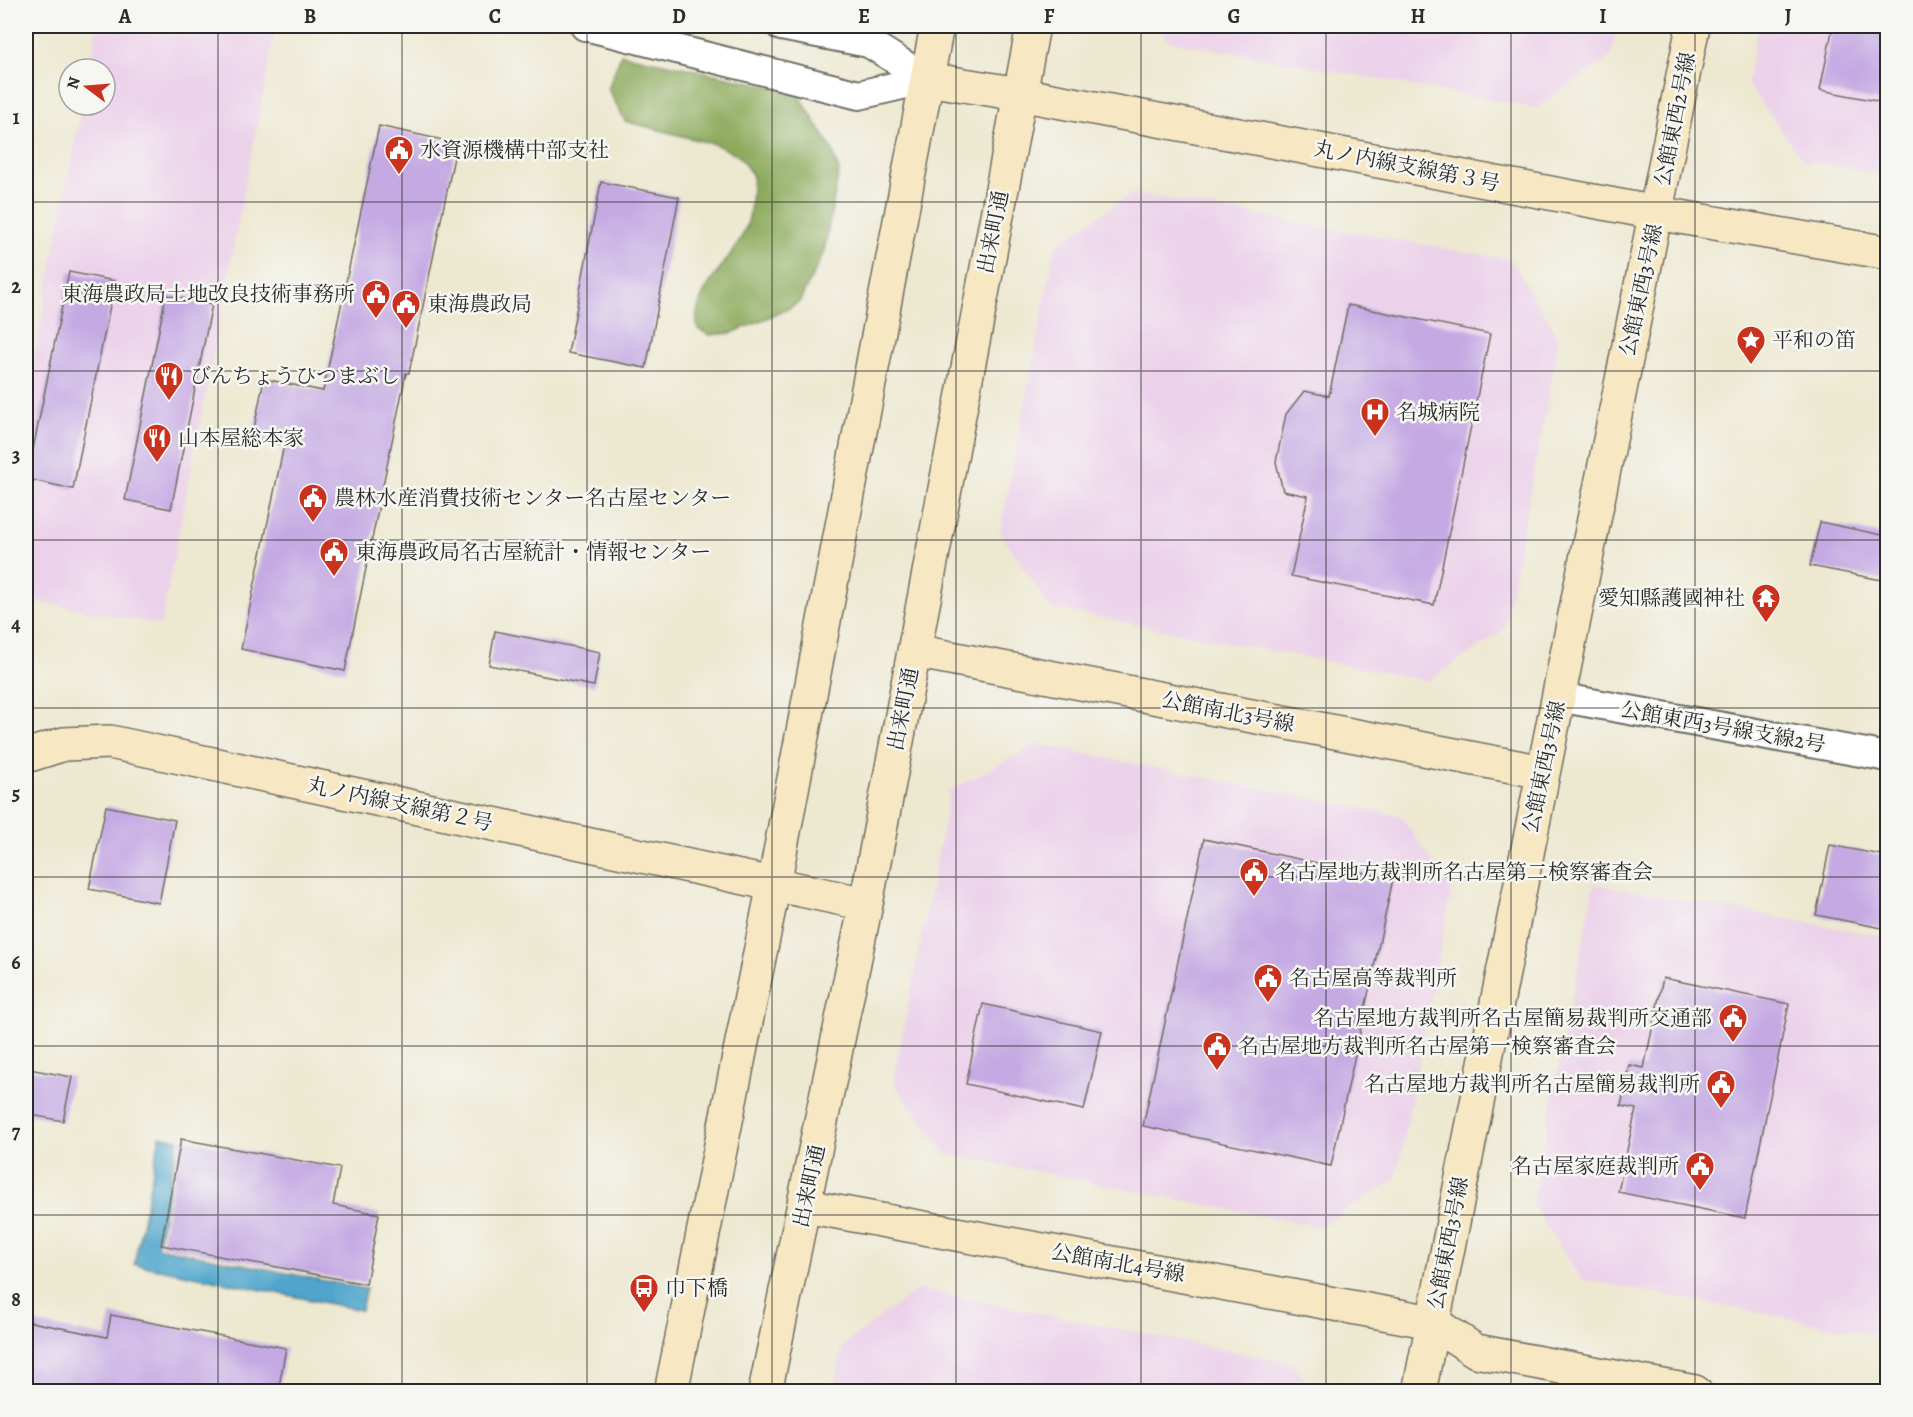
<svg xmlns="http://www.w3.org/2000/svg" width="1913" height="1417" font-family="Alegreya,'Noto Serif JP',serif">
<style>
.built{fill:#ecd1ea}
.forest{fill:#8dab5d;stroke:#5c6b44;stroke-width:1.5}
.water{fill:#50a5cc;stroke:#3e687c;stroke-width:1.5}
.building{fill:#c4a9e3}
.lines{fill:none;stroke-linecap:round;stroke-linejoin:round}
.street-casing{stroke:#6f6d65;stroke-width:32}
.secondary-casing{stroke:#6f6d65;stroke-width:36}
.street{stroke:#fff;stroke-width:28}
.secondary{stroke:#f7e8c3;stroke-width:33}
.grid{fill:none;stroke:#2b2b2b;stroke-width:1.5;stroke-opacity:0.55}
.labels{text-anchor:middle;stroke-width:5;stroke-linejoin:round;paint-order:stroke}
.street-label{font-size:21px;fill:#2b2b2b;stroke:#f6f6f2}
.poi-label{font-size:21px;fill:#2b2b2b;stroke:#f6f6f2;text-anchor:start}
.neatline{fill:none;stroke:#2b2b2b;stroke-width:2}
.grid-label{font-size:20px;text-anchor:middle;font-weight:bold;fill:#2b2b2b}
</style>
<rect width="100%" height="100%" fill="#f6f6f2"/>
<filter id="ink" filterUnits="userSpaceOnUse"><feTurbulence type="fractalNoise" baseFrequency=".0167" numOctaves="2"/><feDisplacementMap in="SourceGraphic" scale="12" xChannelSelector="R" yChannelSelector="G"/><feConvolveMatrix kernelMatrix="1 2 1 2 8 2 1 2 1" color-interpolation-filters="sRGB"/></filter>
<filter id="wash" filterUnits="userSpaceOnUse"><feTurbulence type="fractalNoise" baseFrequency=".008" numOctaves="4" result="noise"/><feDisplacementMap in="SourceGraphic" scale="24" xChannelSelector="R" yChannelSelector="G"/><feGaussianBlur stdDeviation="1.35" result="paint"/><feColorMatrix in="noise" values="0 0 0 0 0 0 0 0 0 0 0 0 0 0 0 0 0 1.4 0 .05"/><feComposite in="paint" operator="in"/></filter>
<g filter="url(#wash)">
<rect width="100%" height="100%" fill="#ede8d0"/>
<!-- built -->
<path class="built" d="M97 26H247L275 31 161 625 26 599V401L82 105H105V69H89Z
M1157 26H1617L1611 57 1536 108 1168 41Z
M1758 26H1887V176L1804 160 1747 84Z
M1132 193 1511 260 1559 339 1504 630 1428 681 1050 608 1000 532 1055 246Z
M1036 744 1401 816 1452 889 1396 1179 1320 1227 946 1154 893 1082 950 791Z
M1594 884 1887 937V1337L1581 1279 1532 1204Z
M918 1289 1292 1363 1313 1391H833L842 1346Z"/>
<!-- forest -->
<path class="forest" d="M621 54 797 92 832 149 839 171 824 252 800 301 790 308 732 333 709 335 698 329C687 293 738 257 748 222 752 208 751 191 753 176L739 156 717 145 625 121 608 89Z"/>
<!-- water -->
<path class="water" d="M160 1136 178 1140 157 1247 366 1289 361 1310 134 1264Z"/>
<g id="blocks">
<!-- building -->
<path class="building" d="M1833 26H1887V103L1820 90Z
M379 126 457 143 409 373H406L345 671 241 649 284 445 252 438 264 379 323 391Z
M601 182 679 197 646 368 568 353Z
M69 272 115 281 73 489 27 479Z
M166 295 212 304 171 509 125 500Z
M1348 305 1490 334 1434 605 1291 576 1308 496 1283 491 1276 462 1286 414 1304 391 1329 396Z
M1820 522 1887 536V581L1810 566Z
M495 631 600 652 594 686 489 665Z
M106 806 175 820 159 903 89 889Z
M1204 839 1393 879 1331 1166 1143 1126Z
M1830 845 1887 856V929L1816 915Z
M1663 978 1789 1004 1745 1218 1618 1192 1636 1109 1621 1106 1629 1065 1644 1068Z
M983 1004 1102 1031 1084 1110 966 1084Z
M29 1069 72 1077 63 1121 26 1114V1091Z
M181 1139 340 1168 333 1205 379 1214 366 1284 161 1245Z
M111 1315 286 1348 278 1392H26V1321L107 1337Z"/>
</g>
</g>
<g filter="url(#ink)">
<use href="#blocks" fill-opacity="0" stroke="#6f6d65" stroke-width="1.5"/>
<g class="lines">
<!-- street casing -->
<g class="street-casing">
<path id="street" d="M585 26 859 95 927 79
M781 26 869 43 927 79
M1558 697 1888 757"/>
</g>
<!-- secondary casing -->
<g class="secondary-casing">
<path id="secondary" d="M927 79 1019 94 1657 213 1888 253
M914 651 1543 772
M26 756 64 744 110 742 866 904
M805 1206 1432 1322 1476 1351 1695 1392
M671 1392 774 884 937 26
M765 1392 866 904 1033 26
M1419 1392 1693 26"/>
</g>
<!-- street -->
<use href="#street" class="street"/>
<!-- secondary -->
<use href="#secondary" class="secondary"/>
</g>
</g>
<!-- grid -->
<path class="grid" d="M218 26V1392M402 26V1392M587 26V1392M772 26V1392M956 26V1392M1141 26V1392M1326 26V1392M1511 26V1392M1695 26V1392M26 202H1888M26 371H1888M26 540H1888M26 708H1888M26 877H1888M26 1046H1888M26 1215H1888"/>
<!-- icons -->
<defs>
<g id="civic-pin" transform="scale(1.5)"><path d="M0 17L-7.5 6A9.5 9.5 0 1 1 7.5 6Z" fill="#c8321e" stroke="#f6f6f2"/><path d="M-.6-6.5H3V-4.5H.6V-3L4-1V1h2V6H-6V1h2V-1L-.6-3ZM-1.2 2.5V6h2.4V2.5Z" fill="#fff"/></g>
<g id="sight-pin" transform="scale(1.5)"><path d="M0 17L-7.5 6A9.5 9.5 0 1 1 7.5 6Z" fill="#c8321e" stroke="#f6f6f2"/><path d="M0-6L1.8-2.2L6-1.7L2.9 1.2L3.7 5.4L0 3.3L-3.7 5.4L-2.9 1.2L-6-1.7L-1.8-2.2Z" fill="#fff"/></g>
<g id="restaurant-pin" transform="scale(1.5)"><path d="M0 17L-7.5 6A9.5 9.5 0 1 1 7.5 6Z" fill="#c8321e" stroke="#f6f6f2"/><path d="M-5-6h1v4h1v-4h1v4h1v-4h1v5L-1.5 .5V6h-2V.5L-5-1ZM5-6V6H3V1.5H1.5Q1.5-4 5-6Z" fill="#fff"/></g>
<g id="hospital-pin" transform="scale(1.5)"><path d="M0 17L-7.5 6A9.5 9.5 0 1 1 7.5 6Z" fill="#c8321e" stroke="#f6f6f2"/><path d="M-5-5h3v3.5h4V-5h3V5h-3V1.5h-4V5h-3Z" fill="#fff"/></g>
<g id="temple-pin" transform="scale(1.5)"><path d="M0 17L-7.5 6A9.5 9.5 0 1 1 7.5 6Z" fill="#c8321e" stroke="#f6f6f2"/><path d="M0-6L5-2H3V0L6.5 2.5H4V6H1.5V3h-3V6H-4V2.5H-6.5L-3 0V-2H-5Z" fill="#fff"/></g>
<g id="bus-pin" transform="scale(1.5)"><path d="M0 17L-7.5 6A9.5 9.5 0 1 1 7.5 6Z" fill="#c8321e" stroke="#f6f6f2"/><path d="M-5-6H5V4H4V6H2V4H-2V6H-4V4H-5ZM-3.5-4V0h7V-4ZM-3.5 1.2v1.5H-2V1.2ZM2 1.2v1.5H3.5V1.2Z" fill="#fff"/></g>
</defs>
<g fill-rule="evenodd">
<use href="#civic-pin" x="399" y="150"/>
<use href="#civic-pin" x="376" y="294"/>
<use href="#civic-pin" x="406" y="304"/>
<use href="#sight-pin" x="1751" y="340"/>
<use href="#restaurant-pin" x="169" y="376"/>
<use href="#hospital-pin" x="1375" y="412"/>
<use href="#restaurant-pin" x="157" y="438"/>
<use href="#civic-pin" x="313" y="498"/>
<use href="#civic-pin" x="334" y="552"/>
<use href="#temple-pin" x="1766" y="598"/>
<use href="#civic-pin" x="1254" y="872"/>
<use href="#civic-pin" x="1268" y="978"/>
<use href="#civic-pin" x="1733" y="1018"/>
<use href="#civic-pin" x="1217" y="1046"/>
<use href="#civic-pin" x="1721" y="1084"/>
<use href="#civic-pin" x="1700" y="1166"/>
<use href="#bus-pin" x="644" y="1288"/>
</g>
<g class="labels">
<!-- street labels -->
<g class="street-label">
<text transform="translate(1675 119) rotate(-79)" y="7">公館東西2号線</text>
<text transform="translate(1407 166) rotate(11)" y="7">丸ノ内線支線第３号</text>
<text transform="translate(993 232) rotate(-79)" y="7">出来町通</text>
<text transform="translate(1641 290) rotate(-78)" y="7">公館東西3号線</text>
<text transform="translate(903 709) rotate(-79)" y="7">出来町通</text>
<text transform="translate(1228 712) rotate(11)" y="7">公館南北3号線</text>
<text transform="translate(1723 727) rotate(10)" y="7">公館東西3号線支線2号</text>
<text transform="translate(1544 767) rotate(-78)" y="7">公館東西3号線</text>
<text transform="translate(400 804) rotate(12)" y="7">丸ノ内線支線第２号</text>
<text transform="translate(809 1186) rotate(-78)" y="7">出来町通</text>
<text transform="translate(1448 1243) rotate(-79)" y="7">公館東西3号線</text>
<text transform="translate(1118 1263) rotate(10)" y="7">公館南北4号線</text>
</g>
<!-- poi labels -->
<g class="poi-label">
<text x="420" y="157">水資源機構中部支社</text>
<text x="355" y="301" text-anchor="end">東海農政局土地改良技術事務所</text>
<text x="427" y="311">東海農政局</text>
<text x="1772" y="347">平和の笛</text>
<text x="190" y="383">びんちょうひつまぶし</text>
<text x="1396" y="419">名城病院</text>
<text x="178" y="445">山本屋総本家</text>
<text x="334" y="505">農林水産消費技術センター名古屋センター</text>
<text x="355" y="559">東海農政局名古屋統計・情報センター</text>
<text x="1745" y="605" text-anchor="end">愛知縣護國神社</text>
<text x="1275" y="879">名古屋地方裁判所名古屋第二検察審査会</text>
<text x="1289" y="985">名古屋高等裁判所</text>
<text x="1712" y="1025" text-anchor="end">名古屋地方裁判所名古屋簡易裁判所交通部</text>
<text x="1238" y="1053">名古屋地方裁判所名古屋第一検察審査会</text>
<text x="1700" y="1091" text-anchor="end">名古屋地方裁判所名古屋簡易裁判所</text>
<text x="1679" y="1173" text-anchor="end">名古屋家庭裁判所</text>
<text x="665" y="1295">巾下橋</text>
</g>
</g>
<!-- margin -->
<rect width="1913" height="1417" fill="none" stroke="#f6f6f2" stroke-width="66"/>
<!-- north arrow -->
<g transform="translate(87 87) rotate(286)"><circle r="28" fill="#f6f6f2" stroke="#a5a5a2" stroke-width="1.5"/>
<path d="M0-4.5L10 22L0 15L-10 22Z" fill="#c8321e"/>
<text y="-9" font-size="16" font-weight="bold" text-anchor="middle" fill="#2b2b2b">N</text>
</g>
<rect x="33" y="33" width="1847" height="1351" class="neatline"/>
<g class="grid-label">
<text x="125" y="23">A</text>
<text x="310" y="23">B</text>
<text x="495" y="23">C</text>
<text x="679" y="23">D</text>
<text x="864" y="23">E</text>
<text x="1049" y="23">F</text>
<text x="1234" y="23">G</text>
<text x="1418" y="23">H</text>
<text x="1603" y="23">I</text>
<text x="1788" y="23">J</text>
<text x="16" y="124">1</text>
<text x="16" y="293">2</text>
<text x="16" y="462">3</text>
<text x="16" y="631">4</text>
<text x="16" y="800">5</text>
<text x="16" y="969">6</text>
<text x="16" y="1138">7</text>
<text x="16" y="1306">8</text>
</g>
</svg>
